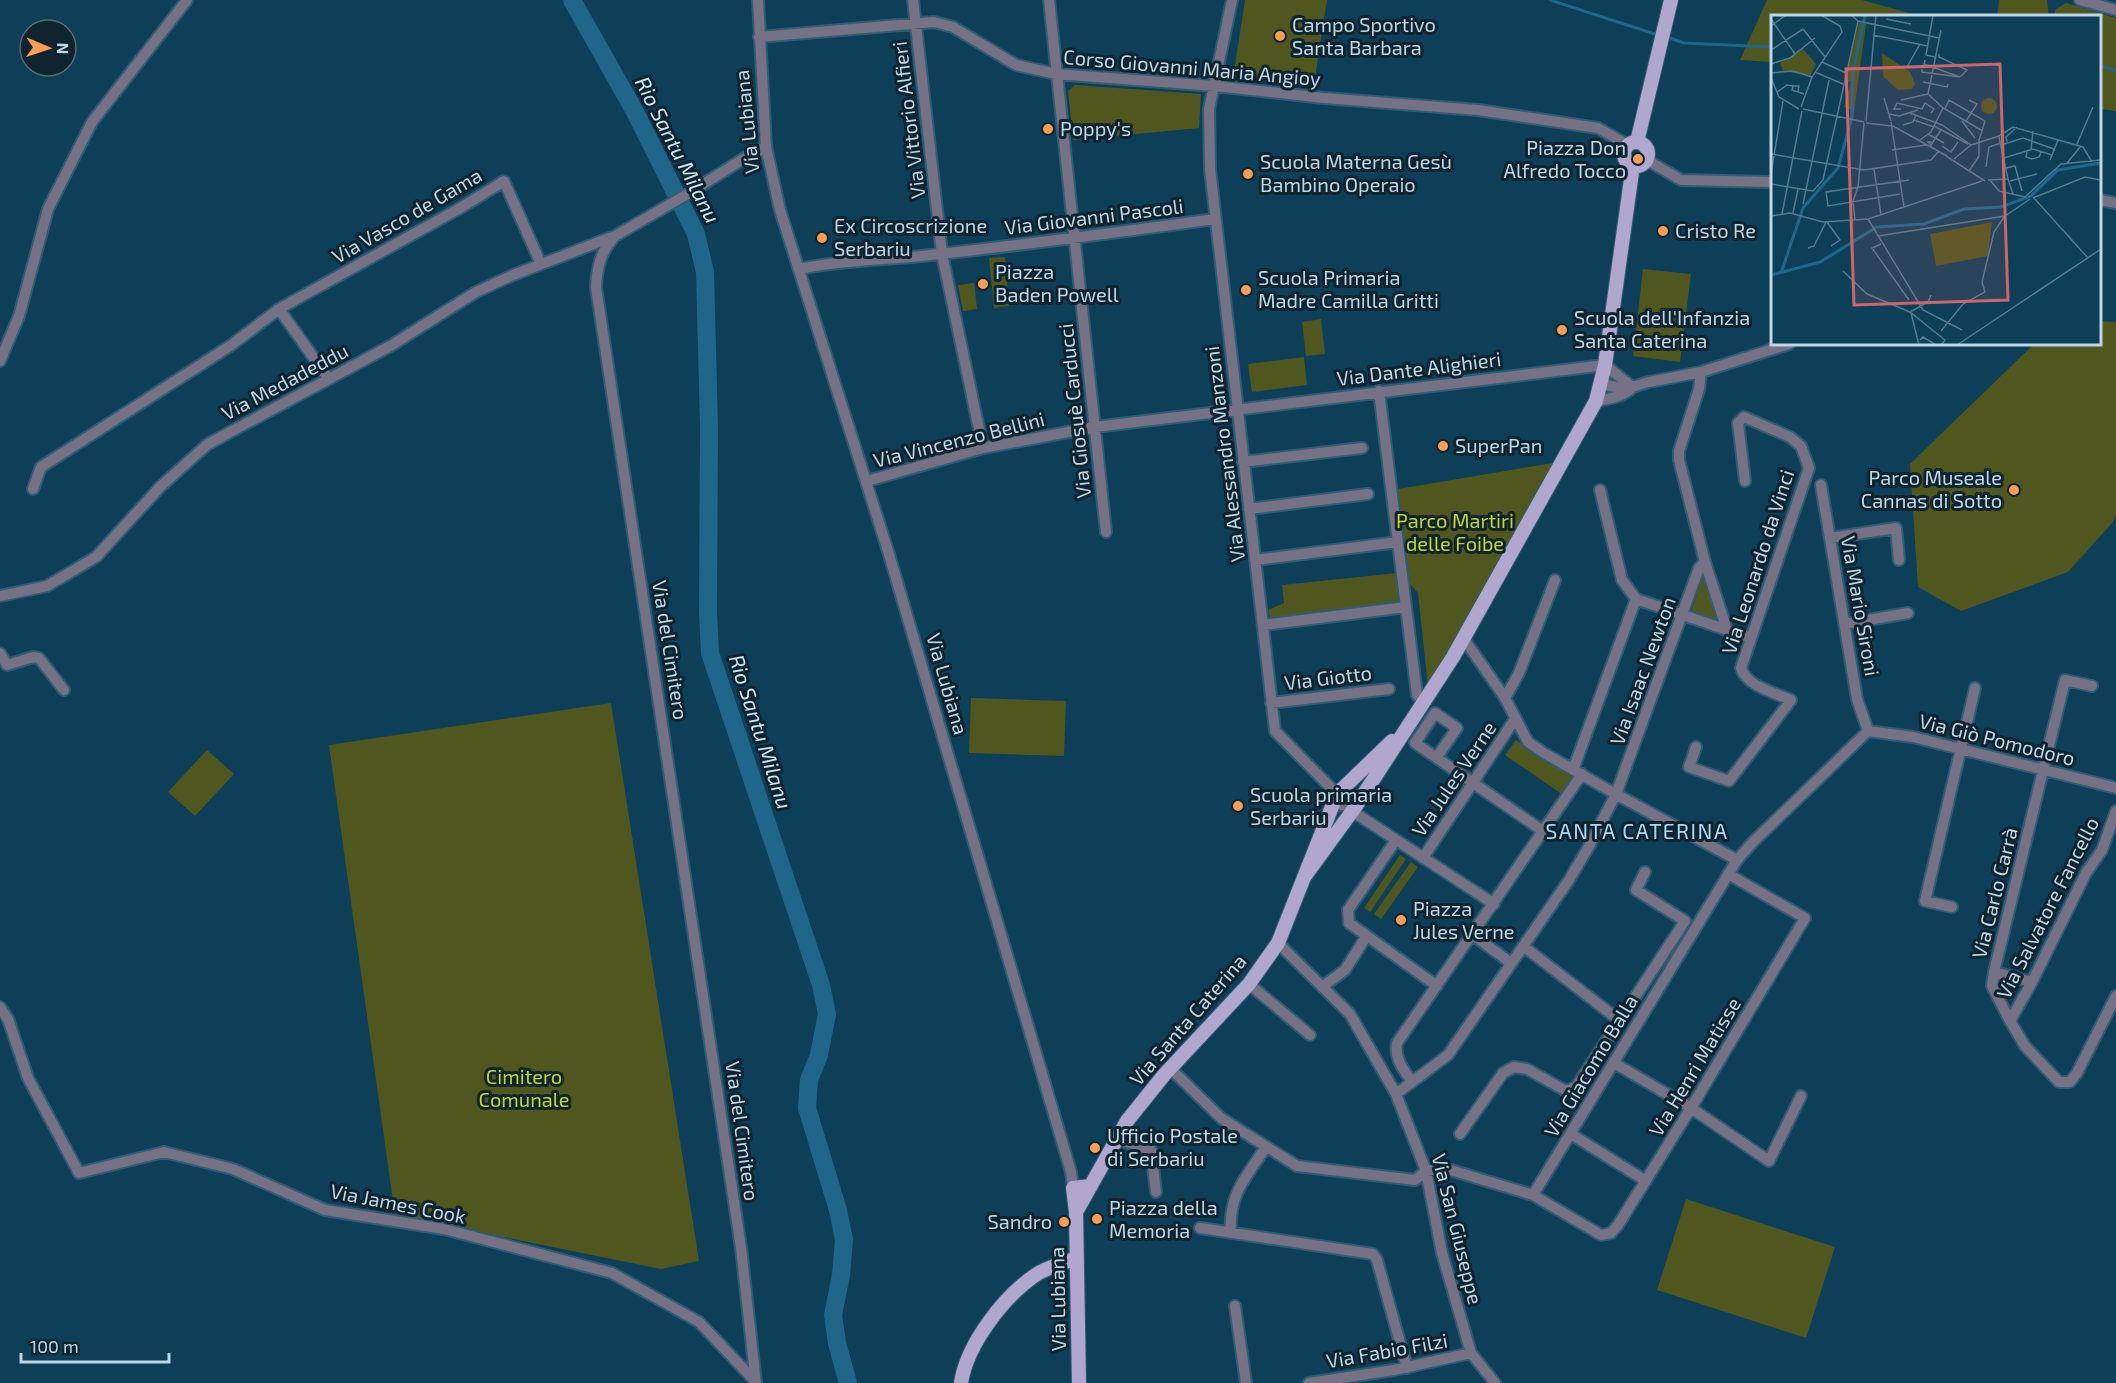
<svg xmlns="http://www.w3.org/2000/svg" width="2116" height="1383" font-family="'Exo 2',sans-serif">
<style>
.green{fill:#4f571e}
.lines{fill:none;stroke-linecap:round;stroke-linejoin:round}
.stream{stroke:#20668b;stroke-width:3}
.river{stroke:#20668b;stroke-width:18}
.minor-casing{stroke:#305d75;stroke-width:14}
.major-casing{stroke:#305d75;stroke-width:16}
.minor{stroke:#767185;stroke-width:10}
.major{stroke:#b0a6ce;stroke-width:14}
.poi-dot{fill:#fc9d53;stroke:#102430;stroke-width:2}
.labels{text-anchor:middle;stroke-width:6;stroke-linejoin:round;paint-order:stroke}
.poi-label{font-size:20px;fill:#bed6e6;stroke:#102430;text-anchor:start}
.street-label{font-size:20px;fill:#bed6e6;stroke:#102430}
.park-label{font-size:20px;fill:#c2d62c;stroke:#102430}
.water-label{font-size:21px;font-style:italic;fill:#cde6f7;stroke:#102430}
.neighbourhood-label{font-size:21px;letter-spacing:1.5px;fill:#a9dafa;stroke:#102430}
.inset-river{fill:none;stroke:#20668b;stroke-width:3}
.inset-road{fill:none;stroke:#547b91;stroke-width:1.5}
.view{fill:#ce656a;fill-opacity:0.15;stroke:#ce656a;stroke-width:3}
.inset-edge{fill:none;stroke:#bed6e6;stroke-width:3}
</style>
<rect width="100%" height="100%" fill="#0d3f59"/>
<!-- green -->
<path class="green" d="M1245 0H1327L1314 84 1234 72Z
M1767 0H1862L1920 16H1772V62L1740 60Z
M1999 0H2047L2049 16H1997Z
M2066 3 2116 18V111L2100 109V16H2053L2056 9Z
M1075 85 1201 94 1199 128 1073 140 1068 91Z
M1005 257 1009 306 994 308 989 258Z
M1643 269 1691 274 1680 362 1633 356Z
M974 283 977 309 963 311 958 285Z
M1321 319 1325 354 1306 356 1302 322Z
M2100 321 2116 322V515L2113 522 2068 572 1961 611 1918 587 1910 464 2034 344H2100Z
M1304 357 1307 385 1252 392 1248 364Z
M1553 463 1428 687 1418 593 1410 584 1398 489Z
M1397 573 1400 602 1270 618 1268 610 1284 603 1282 585Z
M1703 576 1718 621 1691 612Z
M971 698 1066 701 1064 756 969 753Z
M611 703 699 1261 661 1269 395 1215 329 745Z
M1516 740 1540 758 1576 778 1563 795 1505 755Z
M207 750 234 774 195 816 168 792Z
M1400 855 1406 859 1370 912 1364 908Z
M1411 862 1418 867 1381 919 1374 914Z
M1686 1199 1835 1247 1806 1338 1657 1290Z"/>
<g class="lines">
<!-- stream -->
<path class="stream" d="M1550 0 1658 35
M1667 37 1684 43 1772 47
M2100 66 2116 70"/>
<!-- river -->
<path class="river" d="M572 0 634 110 696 234 705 272 709 427 708 613 710 653 821 985 827 1014 819 1055 809 1080 807 1108 838 1210 844 1240 841 1275 833 1315 837 1343 848 1383"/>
<!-- minor casing -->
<g class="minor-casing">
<path id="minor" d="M758 0 766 147 780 210 888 551 1071 1172 1073 1188
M913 0 942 254 983 448
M1049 0 1106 532
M1232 0 1209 109 1210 169 1275 731 1337 794 1341 805 1356 806
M2080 0 2116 10
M759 37 934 22 953 27 1016 65 1056 74 1215 86 1324 98 1478 110 1598 128 1628 145
M1647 160 1681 180 1772 182
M2100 200 2116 203
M799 269C842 260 886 260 930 255 1025 245 1120 232 1215 219
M279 309 328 378
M0 361 19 316 48 209 92 122 187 0
M1701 372 1699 389 1679 451V460L1705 562 1727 630
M1601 384 1621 388 1632 387 1649 382 1701 372 1789 344
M1379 391 1417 695 1423 701
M1596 401C1609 399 1622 397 1632 388
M1243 462 1362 448
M867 481 983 448 1095 427 1605 365 1632 387
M1821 485 1857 699 1868 731
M33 489 41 467 230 346 279 309 462 207 504 181 541 264
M1600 490 1622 580 1636 599 1751 638
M1249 509 1368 494
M1830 538 1896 528 1899 560
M1255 560 1398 542
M0 596 47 586 96 557 161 486 208 444 392 345 476 292 513 275 612 237
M1845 624 1908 613
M1263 625 1406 607
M1464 639 1505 698 1528 742 1544 753 1612 792 1737 860
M0 653 7 665 33 657 39 658 64 690
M2092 686 2065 680 1994 972 1992 986 2010 1021 2025 1046 2059 1082H2070L2077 1073 2116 996
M1505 698 1519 673 1555 580
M1271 703 1389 689
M1868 731 1913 737 2116 788
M1696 747 1689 767 1729 781 1791 700C1775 693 1746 686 1741 668L1809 468 1801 446 1790 437 1744 417 1738 423 1745 481
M1437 757 1457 728 1435 713 1415 743 1543 831
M1573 770 1636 599
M1337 794 1350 796 1356 806
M1358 815 1494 904
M1396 840 1348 910 1349 923 1437 986
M1423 858 1515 719
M1952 907 1925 901 1975 688
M1473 935 1511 963
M1278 943 1350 1014 1396 1094 1426 1171 1442 1253 1471 1353 1495 1383
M1523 946 1619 1020
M1994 972 2032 982
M1249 984 1310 1035
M1322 987 1345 970 1366 937
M0 1007 8 1019 28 1078 79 1173 164 1152 233 1169 325 1210 444 1229 612 1273 699 1322 756 1382
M2010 1021 2032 982 2086 873 2102 850 2116 811
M1614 1063 1691 1108 1769 1161 1801 1096
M1171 1069 1221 1118 1297 1166 1415 1180 1426 1171 1444 1168 1533 1195 1601 1235 1611 1233 1618 1225 1691 1108 1805 918 1728 874
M1412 1082C1404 1070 1394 1059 1397 1043L1582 774
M1396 1094 1448 1055 1569 880 1588 848 1616 794 1699 568 1705 562
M1460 1134 1503 1073 1514 1067 1527 1069 1566 1091 1576 1087 1685 921 1636 890 1645 872
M1571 1134 1646 1181
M1117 1139 1151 1150 1156 1192
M1533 1195 1737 860 1753 842 1868 731
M1200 1228 1373 1254 1377 1260 1407 1368
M1231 1233C1228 1195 1246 1177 1266 1147
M1235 1306 1246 1383
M756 1383 741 1248 596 287C597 266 601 251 615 236L691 192 743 159 766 147
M1309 1383 1394 1370 1471 1353"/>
</g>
<!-- major casing -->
<g class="major-casing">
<path id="major" d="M1637 142 1671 0
M1624 154a12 12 0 1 1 24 0a12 12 0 1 1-24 0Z
M1305 876 1356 806 1453 657 1596 401 1605 365 1633 165
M1076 1212 1127 1121 1164 1075 1249 984 1278 943 1337 794 1392 741
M961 1383C967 1344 1004 1296 1037 1274 1048 1267 1064 1263 1076 1258
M1079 1383 1076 1212 1073 1188 1091 1186"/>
</g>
<!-- minor -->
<use href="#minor" class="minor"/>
<!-- major -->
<use href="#major" class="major"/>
</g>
<!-- markers -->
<g class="poi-dot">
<circle cx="1280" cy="36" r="6"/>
<circle cx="1048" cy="129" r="6"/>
<circle cx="1638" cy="159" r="6"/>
<circle cx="1248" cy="174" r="6"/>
<circle cx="1663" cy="231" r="6"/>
<circle cx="822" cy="238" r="6"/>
<circle cx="983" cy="284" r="6"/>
<circle cx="1246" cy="290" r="6"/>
<circle cx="1562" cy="330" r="6"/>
<circle cx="1443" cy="446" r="6"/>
<circle cx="2014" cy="490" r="6"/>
<circle cx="1238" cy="806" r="6"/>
<circle cx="1401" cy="920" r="6"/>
<circle cx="1095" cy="1148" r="6"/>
<circle cx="1097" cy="1219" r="6"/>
<circle cx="1064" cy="1222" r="6"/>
</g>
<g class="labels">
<!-- poi labels -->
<g class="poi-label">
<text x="1292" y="32">Campo Sportivo<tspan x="1292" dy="23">Santa Barbara</tspan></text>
<text x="1060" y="136">Poppy's</text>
<text x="1626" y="155" text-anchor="end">Piazza Don<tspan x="1626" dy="23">Alfredo Tocco</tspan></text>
<text x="1260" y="169">Scuola Materna Gesù<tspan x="1260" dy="23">Bambino Operaio</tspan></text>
<text x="834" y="233">Ex Circoscrizione<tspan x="834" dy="23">Serbariu</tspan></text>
<text x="1675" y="238">Cristo Re</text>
<text x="995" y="279">Piazza<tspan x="995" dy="23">Baden Powell</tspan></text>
<text x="1258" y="285">Scuola Primaria<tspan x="1258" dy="23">Madre Camilla Gritti</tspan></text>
<text x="1574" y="325">Scuola dell'Infanzia<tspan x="1574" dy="23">Santa Caterina</tspan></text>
<text x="1455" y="453">SuperPan</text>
<text x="2002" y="485" text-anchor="end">Parco Museale<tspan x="2002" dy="23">Cannas di Sotto</tspan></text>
<text x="1250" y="802">Scuola primaria<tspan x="1250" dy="23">Serbariu</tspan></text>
<text x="1413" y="916">Piazza<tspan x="1413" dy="23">Jules Verne</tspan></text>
<text x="1107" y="1143">Ufficio Postale<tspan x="1107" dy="23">di Serbariu</tspan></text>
<text x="1109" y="1215">Piazza della<tspan x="1109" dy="23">Memoria</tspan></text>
<text x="1052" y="1229" text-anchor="end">Sandro</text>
</g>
<!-- street labels -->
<g class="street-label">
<text transform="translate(1192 68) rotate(5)" y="7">Corso Giovanni Maria Angioy</text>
<text transform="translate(909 120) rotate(-97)" y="7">Via Vittorio Alfieri</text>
<text transform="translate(747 122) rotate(-96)" y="7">Via Lubiana</text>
<text transform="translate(407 216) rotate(-30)" y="7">Via Vasco de Gama</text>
<text transform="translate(1094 217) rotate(-7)" y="7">Via Giovanni Pascoli</text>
<text transform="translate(1419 369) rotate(-7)" y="7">Via Dante Alighieri</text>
<text transform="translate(285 382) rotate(-28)" y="7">Via Medadeddu</text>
<text transform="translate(1075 411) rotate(-96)" y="7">Via Giosuè Carducci</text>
<text transform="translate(959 440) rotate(-14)" y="7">Via Vincenzo Bellini</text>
<text transform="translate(1225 454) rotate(-97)" y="7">Via Alessandro Manzoni</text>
<text transform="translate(1758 562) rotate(-72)" y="7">Via Leonardo da Vinci</text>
<text transform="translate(1860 606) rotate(80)" y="7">Via Mario Sironi</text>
<text transform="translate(670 650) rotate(81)" y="7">Via del Cimitero</text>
<text transform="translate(1643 671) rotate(-70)" y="7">Via Isaac Newton</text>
<text transform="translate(1328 678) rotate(-7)" y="7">Via Giotto</text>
<text transform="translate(947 684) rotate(74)" y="7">Via Lubiana</text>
<text transform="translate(1997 740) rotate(14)" y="7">Via Giò Pomodoro</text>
<text transform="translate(1454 779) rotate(-56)" y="7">Via Jules Verne</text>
<text transform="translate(1995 893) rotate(-76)" y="7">Via Carlo Carrà</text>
<text transform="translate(2048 908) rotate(-63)" y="7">Via Salvatore Fancello</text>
<text transform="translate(1188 1020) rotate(-49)" y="7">Via Santa Caterina</text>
<text transform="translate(1591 1066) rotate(-59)" y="7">Via Giacomo Balla</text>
<text transform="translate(1695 1067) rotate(-59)" y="7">Via Henri Matisse</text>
<text transform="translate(742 1131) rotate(82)" y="7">Via del Cimitero</text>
<text transform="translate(398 1204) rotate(11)" y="7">Via James Cook</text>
<text transform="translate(1457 1229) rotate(76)" y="7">Via San Giuseppe</text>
<text transform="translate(1058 1299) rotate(-91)" y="7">Via Lubiana</text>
<text transform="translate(1387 1351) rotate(-10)" y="7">Via Fabio Filzi</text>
</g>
<!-- park labels -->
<g class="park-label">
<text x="1455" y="528">Parco Martiri<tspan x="1455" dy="23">delle Foibe</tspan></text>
<text x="524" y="1084">Cimitero<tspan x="524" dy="23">Comunale</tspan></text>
</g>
<!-- water labels -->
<g class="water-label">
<text transform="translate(677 150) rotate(63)" y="7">Rio Santu Milanu</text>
<text transform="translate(760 732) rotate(72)" y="7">Rio Santu Milanu</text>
</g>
<!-- neighbourhood labels -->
<g class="neighbourhood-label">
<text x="1637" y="839">SANTA CATERINA</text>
</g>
</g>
<!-- overview -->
<g transform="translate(1771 15)">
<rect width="330" height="330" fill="#0d3f59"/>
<path d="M88 7 95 9 83 96 73 92 80 67 74 66ZM32 34 45 49 39 61 12 56 9 48ZM111 38 139 57 144 69 141 74 127 75 112 61ZM210 91a8 8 0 1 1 16 0a8 8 0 1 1-16 0ZM221 207 217 241 165 251 159 219Z" fill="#4f571e"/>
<path class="inset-river" d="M10 258 32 193 67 153 81 102 82 57 94 0M0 260 49 247 106 212 153 209 193 194 230 192 260 181 287 155 330 148"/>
<path class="inset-road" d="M80 0 87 6 168 23M162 0 155 40 164 42M0 4 24 39M115 4 140 9M0 11 15 0M32 14 54 42M102 20 157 31M0 35 32 14M168 39V42L196 55 189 62M154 45 153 49 189 62M51 47 75 58M0 49 19 43 44 23M136 52 149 29M151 54V57L189 62M44 57 72 69M0 58 22 56 41 62M0 63 8 82 28 94M152 67 176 72 177 69M27 76 28 71H22L21 75 33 79M6 77 16 70 22 71M157 79 170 15M157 79 172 93 210 115M113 83 120 106M130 85 157 79M30 92 41 62 71 17 69 11 50 0M32 94 93 107M130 94H123L126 88 151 94 154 88 163 94 160 98M174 94 178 85 214 106 208 125V141L198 156M139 98 171 110 200 130M118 99 128 101 147 95M143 105 163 112M95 106 105 0M191 106 204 123M195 106 206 89 198 85M120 107 133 192M95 108 122 111 176 141M132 110 142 107 145 100M163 111 197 129M157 119 173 128M228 122 237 164M149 125 160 117 172 93M162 127H157L160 130 170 115M236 127 235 122 246 112M306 129 322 92M230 130 252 123 283 134M171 131 180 137 187 127M260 134 262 116M121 135 155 130M256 136 255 142 261 144 268 142 270 137M0 139 93 155 160 145 168 136M175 141 214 166M233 143 262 134 281 140M183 144 200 130 228 121 242 112 312 132 321 147M279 145 287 125M296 148 310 131M215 152 218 132 230 128M235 153 244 151 251 176M103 154 110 200M0 159 12 86M217 165 237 164 242 179M219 165 228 176 254 182 290 149 330 145M239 166 266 159M0 169 42 176 52 165 87 6M129 179 57 191 55 177 138 165M262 183 314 162 330 165M263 183 317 243M32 189 58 65M22 198 27 174M11 199 31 96M0 201 19 198 52 207 97 204 211 166M97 204 152 295 191 315M84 205 82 186 87 172 93 108M56 207 69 225 60 231M107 221 234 201 259 184M110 229 101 233 138 285M37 233 43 231 55 207M72 256 96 279 139 297 174 325 170 330M139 297 157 287 160 280M140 298 148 330M170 316 192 289 214 277 211 267 223 217 233 202M149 325 152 322 165 330M186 330 330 234"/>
<path class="view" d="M229 49 237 285 83 290 75 54Z"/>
<rect width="330" height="330" class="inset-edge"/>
</g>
<!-- north arrow -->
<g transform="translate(48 48) rotate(92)"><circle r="28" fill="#102430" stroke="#566b79" stroke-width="1.5"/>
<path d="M0-4.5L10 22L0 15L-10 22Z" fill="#fc9d53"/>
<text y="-9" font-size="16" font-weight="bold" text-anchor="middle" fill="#bed6e6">N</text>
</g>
<!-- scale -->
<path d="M21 1353v9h148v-9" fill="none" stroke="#bed6e6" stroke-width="3"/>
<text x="30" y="1353" font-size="18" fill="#bed6e6" stroke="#102430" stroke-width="4.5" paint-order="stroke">100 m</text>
</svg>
